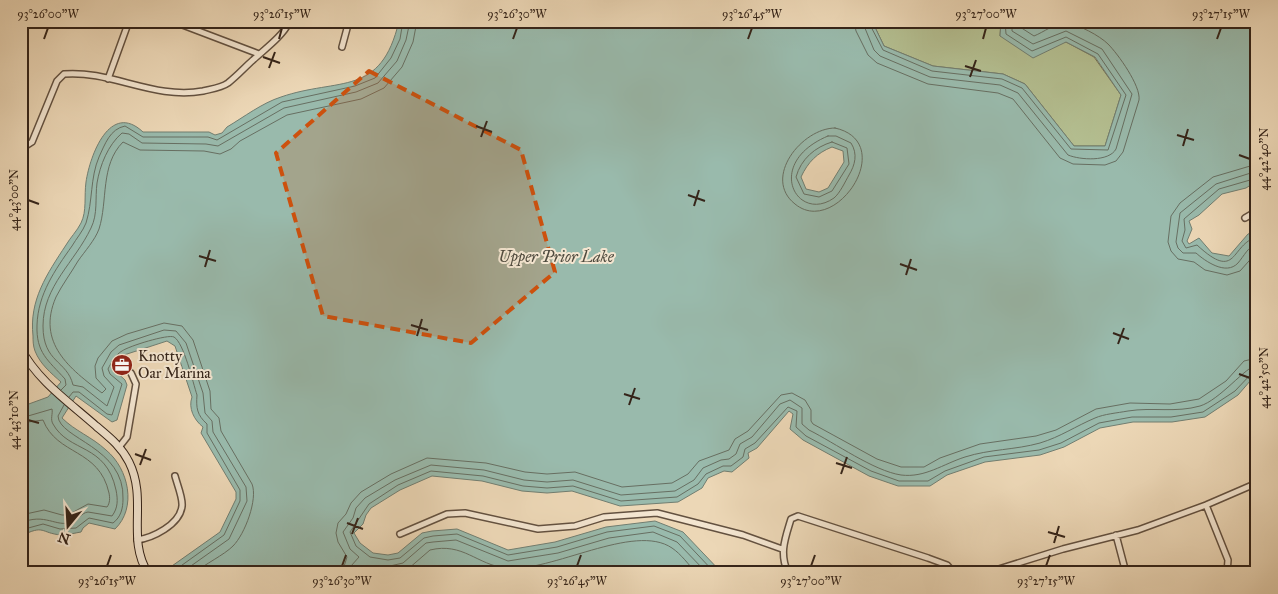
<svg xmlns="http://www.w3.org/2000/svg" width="1278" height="594" font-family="'IM FELL Great Primer',serif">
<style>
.green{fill:#b4bf91;stroke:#747255}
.water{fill:#99baac;stroke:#717e71;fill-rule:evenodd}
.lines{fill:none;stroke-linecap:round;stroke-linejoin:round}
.shore{stroke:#676f62;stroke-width:1}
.street-casing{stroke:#635140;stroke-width:8}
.secondary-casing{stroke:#352419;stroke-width:9}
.street{stroke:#f3e5d0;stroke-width:5}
.secondary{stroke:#f3e5d0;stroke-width:7}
.marked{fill:#cd510e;fill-opacity:0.2;stroke:#cd510e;stroke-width:4;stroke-dasharray:10 6;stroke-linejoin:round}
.ticks{fill:none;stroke:#352419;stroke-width:2}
.labels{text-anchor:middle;stroke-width:4;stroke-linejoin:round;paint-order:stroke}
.poi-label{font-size:15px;fill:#352419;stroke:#f3e5d0;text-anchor:start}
.water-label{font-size:16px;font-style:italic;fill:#4e4a3e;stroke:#f3e5d0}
.neatline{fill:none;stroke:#352419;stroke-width:2}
.ticks-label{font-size:12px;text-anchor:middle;fill:#352419}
</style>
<rect width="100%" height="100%" fill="#ecd7b6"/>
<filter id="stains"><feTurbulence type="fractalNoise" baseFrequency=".004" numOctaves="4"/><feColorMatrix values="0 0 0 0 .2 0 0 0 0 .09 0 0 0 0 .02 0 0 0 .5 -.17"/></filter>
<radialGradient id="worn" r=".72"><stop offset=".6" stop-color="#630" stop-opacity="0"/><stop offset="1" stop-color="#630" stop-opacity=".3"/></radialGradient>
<!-- green -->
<path class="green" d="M872 21H1001L1000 36 1066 42 1094 57 1121 95 1105 146H1074L1025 84 1003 74 933 66 884 46Z"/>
<!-- water -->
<path class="water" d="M399 21H872L884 46 933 66 1003 74 1025 84 1074 146H1105L1121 95 1095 57 1066 42 1033 58 1000 36 1001 21H1257V181L1246 188 1222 194 1199 215 1189 221 1192 229 1187 241 1189 244 1199 238 1212 253 1229 256 1248 234 1257 231V373L1238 395 1205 417 1172 422H1133L1100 428 1064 447 1040 455 985 462 947 475 930 486H898L869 476 803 440 790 429 793 414 789 411 757 448 748 453 749 458 732 472 724 471 708 478 702 488 678 502 620 506 572 491 547 493 522 491 482 481 432 476 400 490 371 508 366 515 363 524 354 533 360 543 373 553 388 555 398 553 422 533 432 531 457 529 508 550 555 542 606 527 655 521 683 532 722 573H384C375 570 367 567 359 573H162L220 532 236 499V492L201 433 203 427C194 420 188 408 192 397L175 346 167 341 124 355 113 369 125 380 127 385 117 420 112 422 76 396 62 418C75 431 92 437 106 450 129 469 137 508 115 529L89 523 83 528 81 532C75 533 67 535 61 535 40 533 45 524 21 536V402L26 405 48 397 61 382C51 373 40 364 35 351 33 346 33 340 33 336 29 300 47 274 66 245 70 238 77 231 81 223 87 211 84 196 86 182 90 155 110 101 143 132H209L215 135 222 133 227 127C244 117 262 103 281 97 339 77 381 98 399 21ZM832 147 843 151 844 162 828 188 819 192 806 189 801 177C808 162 817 153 832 147Z"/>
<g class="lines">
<!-- shore -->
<path class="shore" d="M854 21 856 31 868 55 877 63 928 84 998 93 1013 99 1060 158 1073 164 1105 165 1116 161 1123 152 1139 100C1141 86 1118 54 1108 44 1100 36 1078 24 1066 23 1055 23 1044 32 1034 36L1020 27 1019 21
M862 21 874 50 880 56 930 77 1000 85 1018 93 1068 155C1080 160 1109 162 1116 149L1132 94 1102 49 1066 31 1033 44 1012 31V21
M868 21 883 50 932 71 1002 79 1022 88 1071 149 1108 150 1126 95 1098 54 1066 37 1032 51 1006 34 1005 21
M835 128C899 142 836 238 795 204 762 178 802 128 835 128Z
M828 136H836L851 143C858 154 855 165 849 175 845 182 840 193 834 198 797 224 763 163 828 136Z
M832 142 847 148 849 164 832 191 819 197 804 194 796 177C801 159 815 147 832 142Z
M1257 164 1213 177 1180 203 1171 216 1168 242 1171 251 1178 259 1194 262 1205 270 1227 275 1240 271 1257 252
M1257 171 1216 184 1180 213 1176 242 1178 248 1183 253H1196C1205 261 1226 276 1238 263 1244 256 1248 247 1257 243
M1257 178 1219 189 1184 219 1185 230 1182 241 1186 248 1197 245C1238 283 1230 244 1257 237
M61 390 66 385 65 379C48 360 36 353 37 325 38 294 55 270 72 246 76 239 83 231 86 223 93 201 90 178 99 157 105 144 110 129 125 126L143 137H208L217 140 282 102 355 86 375 78 391 58 400 39 403 21
M69 397 73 392H79L107 414 112 415 122 384 110 374 108 369C111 363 116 354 122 351 129 346 168 334 174 337 184 343 193 383 197 395 196 408 197 415 207 424V433L240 490V501L224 535 171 573
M21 415 28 416 52 409C53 414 50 419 53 424 69 453 106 443 116 490 118 500 118 508 112 516L88 512C81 513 78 520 72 522 56 528 45 512 21 523
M21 423 43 420C57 456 99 448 109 493 110 498 110 503 107 507L88 504 68 515H62L44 510 21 515
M21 530 43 524 60 529 76 528 89 518 113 523C121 517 123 508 123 499 125 447 59 439 58 416L64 405
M181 573 229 539 247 501 246 487 213 432 212 421 205 413 203 393 186 343 176 331 164 330 119 345 111 352 102 368 104 376 114 387 107 406 83 387 73 385C67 360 43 363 43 326 43 286 75 262 91 228 98 214 95 198 97 183 100 165 108 145 122 133L129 134 142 143 206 144 218 146 284 108 356 92 378 83 397 61 406 40 410 21
M194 573C205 564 224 555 233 546 245 534 258 499 252 484L221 431 219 418 211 409 210 391 193 340 182 326 164 323 127 334 112 341 98 358 95 366 96 378 106 389 102 393C70 369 36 343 56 297 62 285 71 273 78 261 85 251 95 240 99 229 108 201 100 165 123 142L140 150 204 151 220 154 231 149 240 141 287 115 361 99 384 88 402 67 413 42 417 21
M342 573 347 557 338 542 336 533 338 523 346 514 351 503 361 492 391 474 427 458 486 463 525 472 547 474 575 472 622 487 672 483 688 474 699 461 729 450 735 439 748 431 781 395 792 393 805 400 811 410V421L813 424 877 459 901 467H924L940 458 980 444 1036 436 1056 430 1096 409 1130 403 1170 404 1199 399 1226 381 1244 361 1257 358
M350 573 351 566 359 557 350 549 343 532 353 518 356 508 365 498 395 480 431 465 484 470 524 480 547 482 573 480 621 495 675 491 694 480 703 468 721 460 729 459 736 454 740 444 752 437 780 404 790 400 802 408V424L809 430C835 443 874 471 901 475 925 478 943 464 965 457 990 449 1015 450 1040 443 1060 437 1076 426 1095 418 1104 414 1117 413 1128 411 1152 407 1176 413 1200 406 1220 400 1246 366 1257 365
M389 573 390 566 403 563 426 543 433 542 456 540 508 561 558 553 609 538 653 532 677 542 707 573
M398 573 408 569 430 550C463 542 477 565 506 568 551 573 634 522 672 548 681 554 689 565 696 573
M715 573 680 536 654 526 607 532 557 547 508 555 457 534 433 536 424 538 400 558 388 560 370 557 356 546 350 532 369 504 398 485 431 471 483 476 523 486 547 488 573 486 621 501 677 497 698 484 706 474 723 466H731L743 457 745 449 755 443 788 407 797 411 796 427 806 436 871 471 899 481H928L945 471 984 457 1039 450 1061 443 1099 423 1132 417H1171L1203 412 1235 391 1252 373 1257 371"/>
<!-- street casing -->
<g class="street-casing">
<path id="street" d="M172 21 259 54
M342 47 349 21
M108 79 129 21
M21 149 32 142 57 81 64 74C111 70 154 100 203 91 211 89 221 88 228 83 237 76 245 67 253 60 266 48 282 37 290 21
M1245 218 1257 211
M120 446 127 437 136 384 131 373
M1206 505 1228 560 1227 573
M400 534 447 514 465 513 538 529 575 526 604 517 657 513 743 535 782 549
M1116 535 1126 573
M137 540C152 538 180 525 182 506 183 498 177 484 175 476
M132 573 146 569
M788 573C779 553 785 539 791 519L798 516 928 558 947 565 954 573
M986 573 1063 549 1138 530 1206 505 1257 483"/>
</g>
<!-- secondary casing -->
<g class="secondary-casing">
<path id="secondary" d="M21 349C38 381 69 402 96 426 109 437 121 446 129 462 148 500 126 539 148 573"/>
</g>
<!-- street -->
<use href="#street" class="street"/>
<!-- secondary -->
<use href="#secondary" class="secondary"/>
</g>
<!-- marked area -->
<path class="marked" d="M369 71 521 150 555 272 471 343 323 316 276 153Z"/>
<!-- ticks -->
<path class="ticks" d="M44 39 48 28M279 39 282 28M513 39 517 28M748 39 752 28M983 39 986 28M1217 39 1221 28M263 57 280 63M965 66 981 71M269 68 275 52M970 77 976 60M476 126 492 132M1177 135 1194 140M481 137 487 121M1183 146 1188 129M1239 155 1250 159M688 195 705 201M28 200 39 204M694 206 699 190M199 256 216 261M900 264 917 270M205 267 210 250M906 275 911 259M411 325 428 330M1113 333 1129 339M417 336 422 319M1118 344 1124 328M1239 374 1250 378M624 394 640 399M629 405 635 388M28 420 39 423M135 454 151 460M836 463 852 468M140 465 146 449M841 474 847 457M347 523 363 529M1048 532 1065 537M352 534 358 518M1054 543 1059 526M107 566 111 555M342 566 346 555M577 566 581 555M811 566 815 555M1046 566 1050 555"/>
<!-- icons -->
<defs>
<g id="office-disc" transform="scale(1.125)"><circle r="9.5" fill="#8f2418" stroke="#f3e5d0"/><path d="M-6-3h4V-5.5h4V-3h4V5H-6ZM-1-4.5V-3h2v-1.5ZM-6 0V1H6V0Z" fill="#fff"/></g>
</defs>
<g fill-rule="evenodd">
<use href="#office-disc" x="122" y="365"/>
</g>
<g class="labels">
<!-- poi labels -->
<g class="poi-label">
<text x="138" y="361">Knotty<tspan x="138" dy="17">Oar Marina</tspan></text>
</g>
<!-- water labels -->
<g class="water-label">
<text x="556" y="262">Upper Prior Lake</text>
</g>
</g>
<!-- margin -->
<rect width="1278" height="594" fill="none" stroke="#ecd7b6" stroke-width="55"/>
<!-- north arrow -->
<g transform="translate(68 526) rotate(198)" stroke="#f3e5d0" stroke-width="4" paint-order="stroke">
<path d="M0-4L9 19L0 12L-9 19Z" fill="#352419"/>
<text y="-8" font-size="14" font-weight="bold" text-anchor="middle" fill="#352419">N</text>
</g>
<rect x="28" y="28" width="1222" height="538" class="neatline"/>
<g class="ticks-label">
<text x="48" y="18">93°26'00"W</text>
<text x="282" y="18">93°26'15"W</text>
<text x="517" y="18">93°26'30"W</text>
<text x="752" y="18">93°26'45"W</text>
<text x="986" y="18">93°27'00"W</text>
<text x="1221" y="18">93°27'15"W</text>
<text transform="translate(1264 159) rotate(-90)" y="4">44°42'40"N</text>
<text transform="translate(14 200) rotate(-90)" y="4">44°43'00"N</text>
<text transform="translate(1264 378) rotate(-90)" y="4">44°42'50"N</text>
<text transform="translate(14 420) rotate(-90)" y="4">44°43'10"N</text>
<text x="107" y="585">93°26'15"W</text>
<text x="342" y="585">93°26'30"W</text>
<text x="577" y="585">93°26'45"W</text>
<text x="811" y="585">93°27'00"W</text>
<text x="1046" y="585">93°27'15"W</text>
</g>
<rect width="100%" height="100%" filter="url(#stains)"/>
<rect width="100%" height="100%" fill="url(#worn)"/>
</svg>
